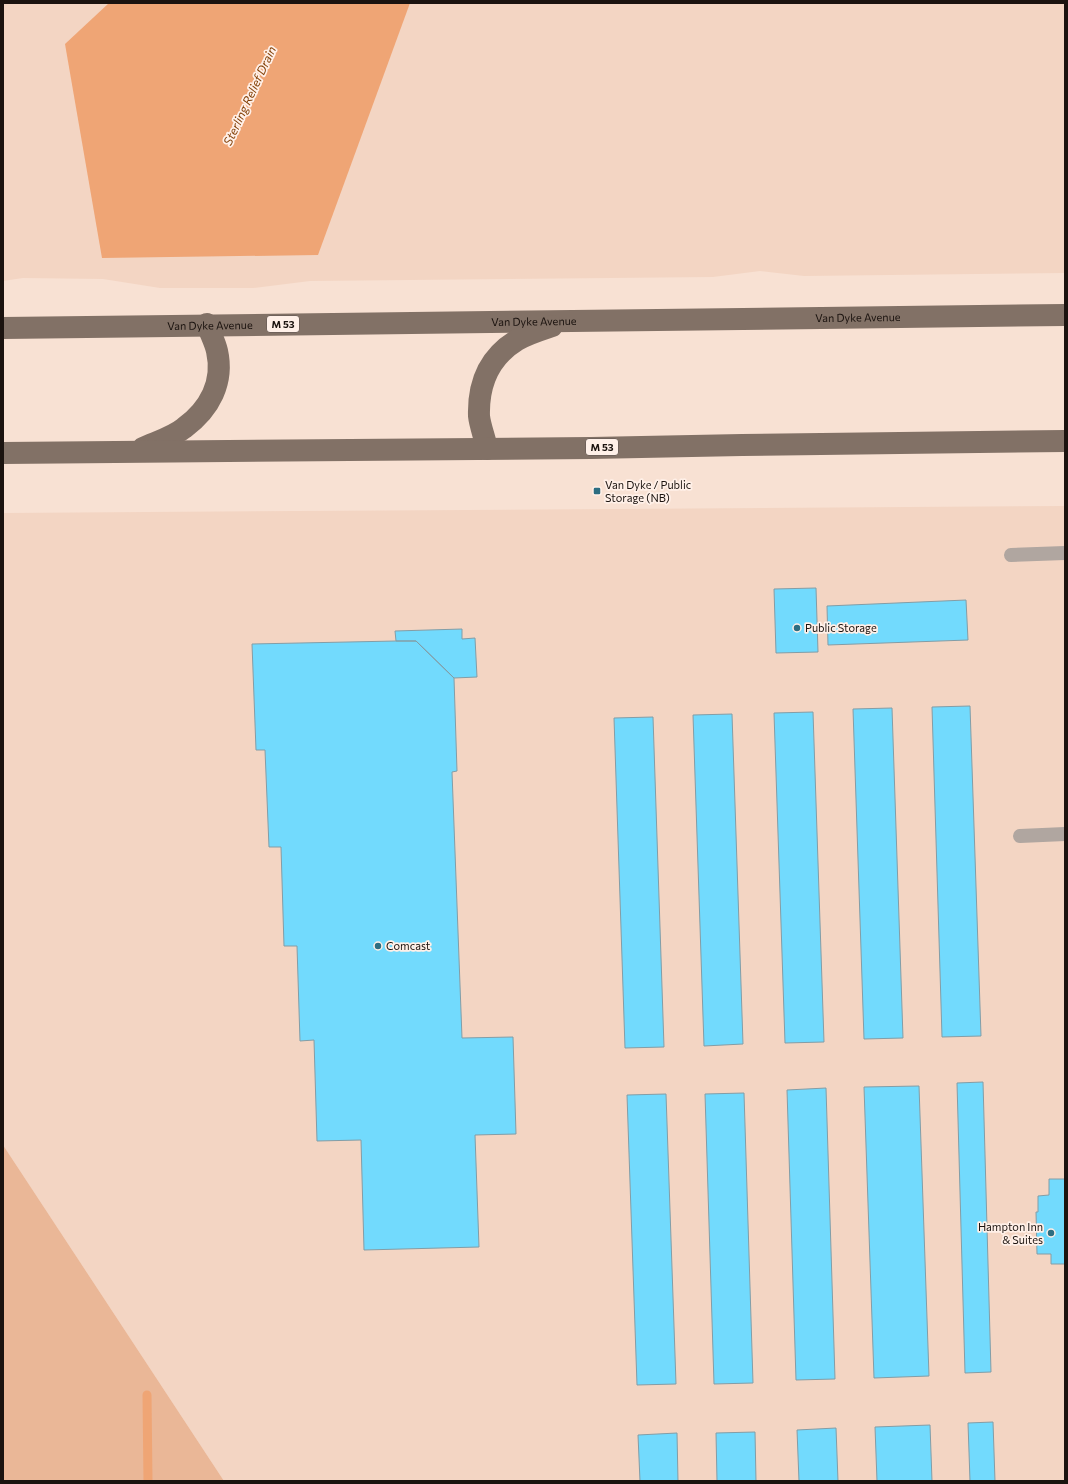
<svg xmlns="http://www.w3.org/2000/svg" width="1068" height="1484" font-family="Commissioner,sans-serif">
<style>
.built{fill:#f3d5c3}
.green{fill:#eab797}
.water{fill:#efa575}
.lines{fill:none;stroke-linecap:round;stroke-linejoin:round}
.stream{stroke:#efa575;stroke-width:9}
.building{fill:#72dafd;stroke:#839da6}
.lane{stroke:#b0a6a0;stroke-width:14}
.primary{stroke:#827166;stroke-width:22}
.poi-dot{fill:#2d6d81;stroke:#fff0e8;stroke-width:1.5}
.labels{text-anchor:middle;stroke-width:3.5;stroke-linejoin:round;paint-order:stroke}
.shield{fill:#fff0e8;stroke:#5f5550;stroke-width:1}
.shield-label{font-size:10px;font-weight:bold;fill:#1b130f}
.street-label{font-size:11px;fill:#1b130f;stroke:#fff0e8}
.poi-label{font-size:11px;fill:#1b130f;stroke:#fff0e8;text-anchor:start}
.water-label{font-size:12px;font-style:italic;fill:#823f05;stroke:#fff0e8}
</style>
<rect width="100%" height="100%" fill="#f8e1d3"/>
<!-- built -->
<path class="built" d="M3 3H1065V273L804 276 760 271 713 277 310 281 253 288H160L103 279 23 278 3 281Z
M1065 506V1481H224L3 1145V513Z"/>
<!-- green -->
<path class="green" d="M3 1145 224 1481H3Z"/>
<!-- water -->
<path class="water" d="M109 3H410L318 255 102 258 65 44Z"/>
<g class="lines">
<!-- stream -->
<path class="stream" d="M147 1395 148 1481"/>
</g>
<!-- building -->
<path class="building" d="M816 588 818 652 776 653 774 589Z
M966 600 968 640 828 645 827 606Z
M462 629V639L475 638 477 677 454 678 416 641H396L395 631Z
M396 641H416L454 678 457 771 452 772 462 1038 513 1037 516 1134 475 1135 479 1247 364 1250 361 1140 317 1141 314 1040 300 1041 297 946H284L281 847H269L265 750H256L252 644Z
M970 706 981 1036 942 1037 932 707Z
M892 708 903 1038 864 1039 853 709Z
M813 712 824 1042 785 1043 774 713Z
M732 714 743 1044 704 1046 693 715Z
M653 717 664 1047 625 1048 614 718Z
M983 1082 991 1372 965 1373 957 1083Z
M919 1086 929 1376 874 1378 864 1087Z
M826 1088 835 1379 796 1380 787 1090Z
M744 1093 753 1383 714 1384 705 1094Z
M666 1094 676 1384 637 1385 627 1095Z
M1049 1179H1065V1264H1051V1254H1037L1036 1212H1038V1196L1049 1195Z
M993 1422 995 1481H970L968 1423Z
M930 1425 932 1481H877L875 1427Z
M836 1428 838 1481H799L797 1430Z
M755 1432 756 1481H717L716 1433Z
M677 1433 678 1481H640L638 1435Z"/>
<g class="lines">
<!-- lane -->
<path class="lane" d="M1011 555 1065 553
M1020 836 1065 834"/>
<!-- primary -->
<g class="primary">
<path id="s1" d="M3 328 1065 315"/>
<path d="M143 448C156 442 173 437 184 428 210 409 224 382 217 351 215 342 210 333 207 324"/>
<path d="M487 449C485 438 480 426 479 416 478 383 489 357 517 340 527 334 540 330 552 326"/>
<path d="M3 453 591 448 742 445 1065 441"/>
</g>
</g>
<!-- markers -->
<g class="poi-dot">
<rect x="593" y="487" width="8" height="8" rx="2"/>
<circle cx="797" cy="628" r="4"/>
<circle cx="378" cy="946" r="4"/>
<circle cx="1051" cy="1233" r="4"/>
</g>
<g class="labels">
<!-- shield labels -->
<g class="shield">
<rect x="267" y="316" width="32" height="16" rx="3"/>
<rect x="586" y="439" width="32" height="16" rx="3"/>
</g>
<g class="shield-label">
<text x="283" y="328">M 53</text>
<text x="602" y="451">M 53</text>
</g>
<!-- street labels -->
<g class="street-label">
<text dy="4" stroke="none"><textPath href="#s1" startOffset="855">Van Dyke Avenue</textPath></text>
<text dy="4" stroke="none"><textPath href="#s1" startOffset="531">Van Dyke Avenue</textPath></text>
<text dy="4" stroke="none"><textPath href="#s1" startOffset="207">Van Dyke Avenue</textPath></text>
</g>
<!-- poi labels -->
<g class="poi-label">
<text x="605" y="489">Van Dyke / Public<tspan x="605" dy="13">Storage (NB)</tspan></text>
<text x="805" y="632">Public Storage</text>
<text x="386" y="950">Comcast</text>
<text x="1043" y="1231" text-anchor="end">Hampton Inn<tspan x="1043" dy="13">&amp; Suites</tspan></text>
</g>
<!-- water labels -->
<g class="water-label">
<text transform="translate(250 96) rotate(-65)" y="4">Sterling Relief Drain</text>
</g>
</g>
<!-- border -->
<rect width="1068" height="1484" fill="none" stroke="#1b130f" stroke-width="8"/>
</svg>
